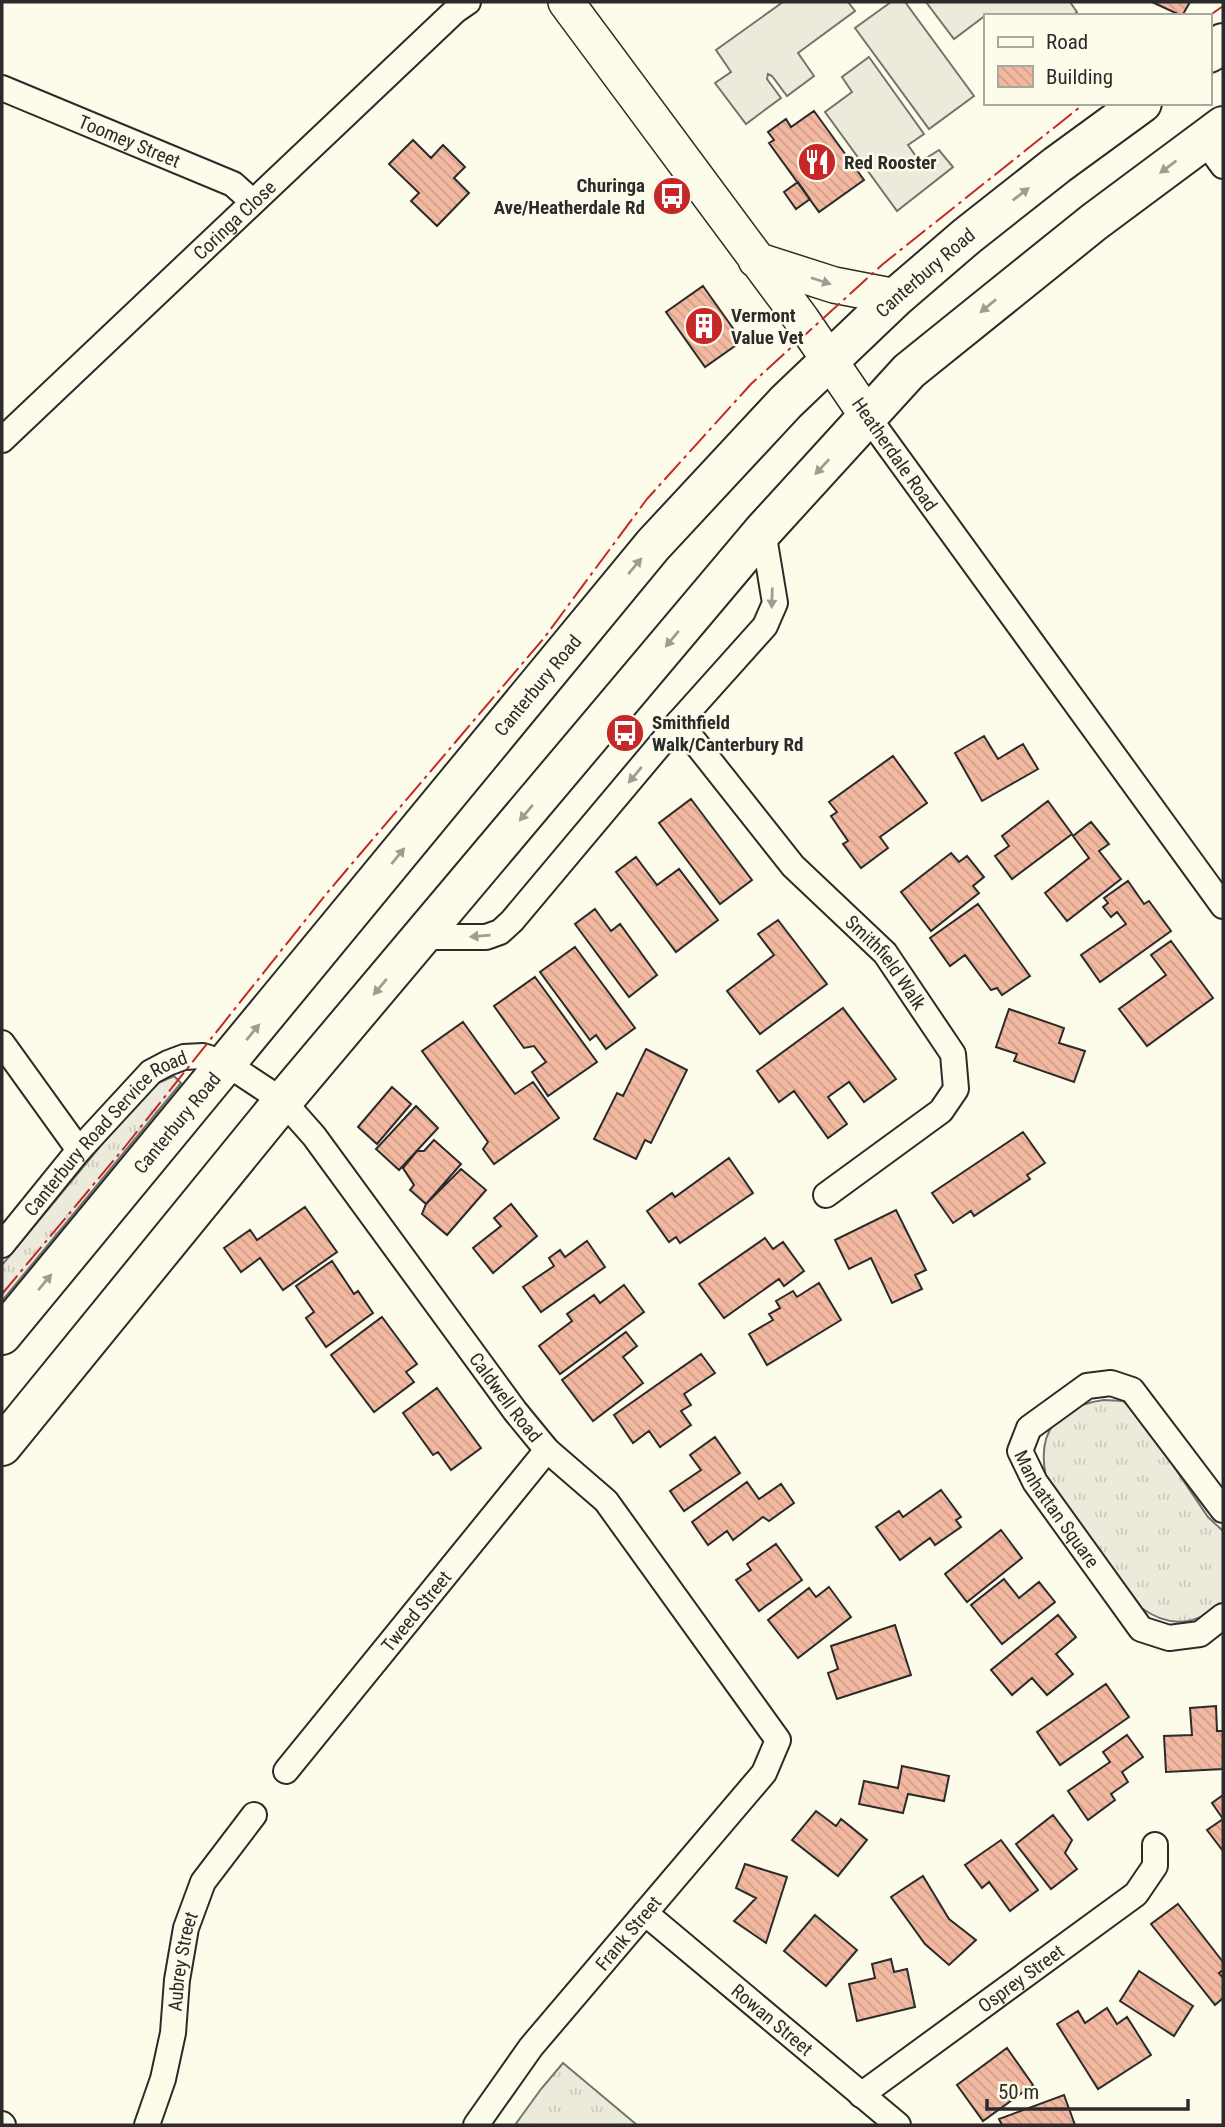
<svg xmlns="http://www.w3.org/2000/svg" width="1225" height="2127" font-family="'Roboto Condensed',sans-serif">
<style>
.grass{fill:url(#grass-tufts);stroke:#74746e;stroke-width:2}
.parking{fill:#eceadb;stroke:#74746e;stroke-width:2}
.building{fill:url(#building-back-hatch);stroke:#2b2b2b;stroke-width:2}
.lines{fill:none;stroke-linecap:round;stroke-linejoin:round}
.minor-casing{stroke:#2b2b2b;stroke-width:28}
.secondary-casing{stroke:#2b2b2b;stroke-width:38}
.primary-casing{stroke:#2b2b2b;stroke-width:42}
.minor{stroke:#fdfbea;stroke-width:24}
.secondary{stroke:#fdfbea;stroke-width:35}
.primary{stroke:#fdfbea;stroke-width:38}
.power{stroke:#c62828;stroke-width:2;stroke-dasharray:24 5 3.5 5;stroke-linecap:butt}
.oneway{fill:#9e9d94}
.labels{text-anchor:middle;stroke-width:5;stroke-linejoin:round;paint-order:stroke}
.street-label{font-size:19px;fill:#2b2b2b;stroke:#fdfbea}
.poi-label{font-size:19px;font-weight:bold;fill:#2b2b2b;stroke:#fdfbea;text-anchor:start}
</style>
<defs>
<pattern id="grass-tufts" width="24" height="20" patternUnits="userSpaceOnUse" patternTransform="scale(1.75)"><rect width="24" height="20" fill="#ecebdb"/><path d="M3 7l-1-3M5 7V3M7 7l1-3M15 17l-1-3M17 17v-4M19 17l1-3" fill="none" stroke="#cbcabc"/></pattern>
<pattern id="building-back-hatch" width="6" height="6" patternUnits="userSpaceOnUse" patternTransform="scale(1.75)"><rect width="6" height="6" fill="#f2b8a0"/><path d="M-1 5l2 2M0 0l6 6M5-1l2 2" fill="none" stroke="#d09e8a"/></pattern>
</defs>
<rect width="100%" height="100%" fill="#fdfbea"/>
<!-- grass -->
<path class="grass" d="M174 1076 181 1083 2 1301V1265L145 1092 156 1084Z
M1104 1400 1123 1401 1137 1412 1208 1517 1223 1531V1604C1194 1625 1170 1629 1140 1607L1046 1477C1036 1430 1059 1406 1104 1400Z
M563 2063 637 2125H515L541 2089Z"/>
<!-- parking -->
<path class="parking" d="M783 2H848L855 11 798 53 814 76 787 96 772 76 768 74 767 79 781 98 746 124 715 83 731 72 716 50Z
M891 2H905L974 96 929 129 855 28Z
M926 2H1070L1077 12 1072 16 986 15 954 39Z
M869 57 924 134 908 145 920 162 939 150 953 167 897 211 825 112 852 92 842 77Z"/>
<!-- building -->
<path class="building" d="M1152 2H1190L1182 16Z
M814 111 864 180 819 212 769 143 774 140 768 132 786 119 791 127Z
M413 140 431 158 443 145 465 167 454 178 469 193 437 226 411 201 419 193 389 164Z
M798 182 810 199 796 209 784 192Z
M703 286 742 341 705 367 666 312Z
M984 736 998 759 1023 744 1038 769 982 801 955 753Z
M893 756 927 803 880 837 888 848 861 868 843 844 848 841 831 816 837 812 829 802Z
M691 799 752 880 720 904 659 823Z
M1048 801 1072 834 1012 879 995 856 1009 846 1002 836Z
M1091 822 1109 844 1099 851 1121 879 1067 921 1045 893 1089 858 1073 836Z
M951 853 959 862 967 856 984 877 973 886 979 893 931 931 901 892Z
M636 857 657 885 679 869 718 920 676 952 616 872Z
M1128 881 1144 904 1149 901 1171 931 1100 982 1081 955 1126 924 1117 912 1111 917 1103 907 1108 903 1104 898Z
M978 904 1030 976 1002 995 997 988 991 990 965 955 950 966 930 938Z
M595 909 611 931 620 924 657 975 629 997 575 924Z
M778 920 827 984 760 1034 727 991 774 955 758 934Z
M1171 941 1213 998 1147 1046 1119 1009 1166 975 1151 955Z
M575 947 635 1028 606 1049 596 1035 590 1040 540 972Z
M535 977 597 1062 548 1096 532 1072 546 1062 534 1046 524 1048 494 1006Z
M843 1008 896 1079 864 1102 849 1082 828 1097 847 1124 828 1138 794 1091 779 1102 757 1071Z
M1009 1009 1064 1028 1059 1043 1085 1051 1074 1082 1014 1061 1017 1054 996 1047Z
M463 1022 515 1094 533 1082 559 1118 494 1164 483 1149 488 1142 422 1051Z
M646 1049 687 1070 651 1143 645 1140 636 1159 594 1139 617 1093 623 1096Z
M392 1087 411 1104 377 1144 358 1127Z
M416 1106 438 1128 399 1170 376 1149Z
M1023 1132 1045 1163 1027 1175 1030 1179 974 1216 971 1211 953 1223 932 1193Z
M434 1140 461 1164 426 1204 410 1190 414 1185 403 1168 417 1151H424Z
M729 1158 753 1193 680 1243 676 1237 669 1242 647 1211 672 1193 675 1197Z
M461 1169 486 1190 447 1235 422 1214 426 1204Z
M511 1204 537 1236 493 1273 473 1248 501 1226 494 1218Z
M305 1207 337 1252 283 1290 260 1258 241 1272 224 1248 250 1230 257 1240Z
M896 1210 926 1270 915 1275 922 1289 892 1303 871 1258 849 1269 835 1240Z
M765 1238 773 1249 783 1242 804 1271 784 1286 779 1279 724 1318 699 1284Z
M587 1241 605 1267 541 1312 523 1287 554 1266 549 1258 560 1250 565 1257Z
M332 1261 354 1294 358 1291 373 1313 326 1347 306 1318 314 1312 296 1286Z
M819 1283 841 1320 767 1365 749 1334 773 1320 769 1314 780 1308 776 1301 793 1291 797 1297Z
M624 1285 644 1312 560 1374 539 1346 572 1321 567 1314 594 1295 600 1303Z
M382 1317 417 1364 406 1372 414 1382 374 1412 331 1355Z
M626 1332 637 1346 623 1357 643 1383 593 1421 562 1380Z
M701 1354 715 1373 684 1394 691 1405 681 1411 691 1425 660 1447 649 1431 633 1443 614 1415Z
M437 1388 481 1448 451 1470 438 1452 433 1455 403 1413Z
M715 1437 740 1473 684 1511 670 1491 701 1470 690 1455Z
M747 1482 759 1499 781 1484 794 1503 769 1521 763 1517 733 1540 727 1531 708 1545 692 1522Z
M941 1490 961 1517 956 1520 961 1527 935 1545 930 1538 900 1560 876 1527 899 1511 903 1517Z
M1001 1530 1022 1558 967 1602 945 1574Z
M776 1544 802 1580 759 1611 736 1580 751 1570 747 1564Z
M1004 1579 1019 1598 1039 1582 1055 1602 1002 1644 971 1605Z
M829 1587 851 1617 798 1658 768 1620 809 1588 816 1597Z
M1058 1615 1076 1637 1056 1654 1073 1674 1047 1695 1032 1678 1012 1695 991 1670Z
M895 1625 911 1675 837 1699 828 1673 838 1669 831 1646Z
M1106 1684 1129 1717 1060 1765 1037 1732Z
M1216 1706 1217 1731H1223V1769L1166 1772 1164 1736 1192 1735 1190 1708Z
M1127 1735 1143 1757 1122 1772 1128 1782 1111 1794 1115 1800 1088 1820 1068 1791 1110 1762 1103 1752Z
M902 1766 949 1776 944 1801 908 1794 903 1813 859 1804 864 1781 898 1788Z
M1223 1795V1851L1207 1830 1223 1819 1212 1803Z
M816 1811 836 1826 841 1819 867 1840 838 1876 792 1840Z
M1053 1815 1072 1840 1065 1853 1077 1869 1051 1889 1016 1844Z
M1001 1840 1038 1890 1010 1911 989 1882 982 1888 965 1865Z
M745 1864 787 1877 766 1943 734 1921 756 1898 736 1888Z
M923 1876 949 1919 976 1940 949 1965 925 1944 891 1897Z
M1178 1904 1223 1962V1970L1219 1973 1223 1978V1998L1215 2005 1151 1924Z
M815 1915 857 1950 826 1986 784 1951Z
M891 1959 894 1972 907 1969 915 2007 857 2021 849 1984 875 1978 872 1964Z
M1139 1971 1193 2006 1174 2036 1120 2001Z
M1107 2008 1117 2024 1127 2017 1151 2055 1098 2089 1057 2024 1078 2011 1085 2023Z
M1007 2048 1033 2085 983 2121 957 2085Z
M1064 2095 1075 2125H1002L999 2119Z"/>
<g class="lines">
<!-- minor casing -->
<g class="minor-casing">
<g id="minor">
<path id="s1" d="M2 88 233 184 252 201"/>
<path d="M1204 140 1223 166"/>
<path d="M868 417 1223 906"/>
<path id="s2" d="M2 440 455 11 468 2"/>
<path id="s3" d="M679 722 793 866 885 953 953 1054 956 1089 941 1111 826 1195"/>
<path d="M422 937H486L500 932 512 921 679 722 765 626 775 603 763 531"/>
<path d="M2 1043 79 1150"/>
<path id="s4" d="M2 1245 79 1150 151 1072 168 1063 184 1057 203 1056 227 1064 283 1101 314 1136 515 1411 547 1450 606 1501 778 1740 764 1773 531 2047 476 2125"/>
<path id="s5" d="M1223 1510 1132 1390 1111 1383 1087 1386 1029 1428 1020 1451 1035 1482 1141 1629 1169 1638 1200 1634 1223 1616"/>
<path id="s6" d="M286 1771 547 1450"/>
<path id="s7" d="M645 1913 898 2125"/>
<path id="s8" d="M861 2095 1136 1894 1155 1866V1845"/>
<path d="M2 2124 3 2125"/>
<path id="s9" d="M147 2125 163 2079 173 2033 177 1980 186 1928 203 1882 254 1815"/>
</g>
</g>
<!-- secondary casing -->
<g class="secondary-casing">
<path id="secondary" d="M566 2 802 320 868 417
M756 260 834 285 896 297"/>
</g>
<!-- primary casing -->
<g class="primary-casing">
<g id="primary">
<path d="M1209 53 1223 43"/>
<path id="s10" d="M2 1335 653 545 786 402 896 297 967 236 1057 165 1142 103"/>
<path d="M2 1446 283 1101 763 531 909 371 1094 222 1223 126"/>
</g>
</g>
<!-- minor -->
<use href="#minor" class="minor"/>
<!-- secondary -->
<use href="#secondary" class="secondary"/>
<!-- primary -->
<use href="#primary" class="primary"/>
<!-- power -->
<path class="power" d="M1209 16 1223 6
M2 1294 124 1148 327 893 544 638 647 499 751 384 883 264 1085 103"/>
</g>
<!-- one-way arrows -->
<defs><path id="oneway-solid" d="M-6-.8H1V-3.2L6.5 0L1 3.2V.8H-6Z" transform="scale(1.75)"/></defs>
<g class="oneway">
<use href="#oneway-solid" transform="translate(1168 167) rotate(143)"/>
<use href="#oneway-solid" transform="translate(1021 194) rotate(-38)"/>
<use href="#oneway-solid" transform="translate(821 281) rotate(18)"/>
<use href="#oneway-solid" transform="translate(988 306) rotate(141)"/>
<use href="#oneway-solid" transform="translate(822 467) rotate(133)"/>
<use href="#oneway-solid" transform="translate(635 566) rotate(-50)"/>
<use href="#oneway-solid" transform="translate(772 598) rotate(92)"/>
<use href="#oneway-solid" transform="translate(672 639) rotate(130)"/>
<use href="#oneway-solid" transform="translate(635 775) rotate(130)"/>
<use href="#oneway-solid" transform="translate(526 813) rotate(130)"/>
<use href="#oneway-solid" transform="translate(398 856) rotate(-51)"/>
<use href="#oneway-solid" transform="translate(480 936) rotate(175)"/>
<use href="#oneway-solid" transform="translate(380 987) rotate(130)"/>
<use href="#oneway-solid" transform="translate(253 1032) rotate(-51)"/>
<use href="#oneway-solid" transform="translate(45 1282) rotate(-50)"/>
</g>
<!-- icons -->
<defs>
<g id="restaurant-disc" transform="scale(2.0125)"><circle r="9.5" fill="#c62828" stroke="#fdfbea"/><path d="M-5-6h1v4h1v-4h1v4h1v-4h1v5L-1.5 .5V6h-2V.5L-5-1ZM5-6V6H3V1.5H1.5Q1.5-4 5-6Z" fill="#fff"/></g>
<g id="bus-disc" transform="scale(2.0125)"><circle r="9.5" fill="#c62828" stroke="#fdfbea"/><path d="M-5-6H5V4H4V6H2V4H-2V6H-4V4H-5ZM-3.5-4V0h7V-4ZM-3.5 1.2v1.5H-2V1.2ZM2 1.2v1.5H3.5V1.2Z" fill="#fff"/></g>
<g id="building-disc" transform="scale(2.0125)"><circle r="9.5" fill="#c62828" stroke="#fdfbea"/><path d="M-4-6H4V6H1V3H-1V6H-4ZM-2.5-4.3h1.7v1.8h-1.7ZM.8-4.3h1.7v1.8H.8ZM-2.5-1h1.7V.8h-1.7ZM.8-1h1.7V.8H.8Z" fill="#fff"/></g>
</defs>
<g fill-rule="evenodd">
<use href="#restaurant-disc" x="817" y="162"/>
<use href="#bus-disc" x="672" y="196"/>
<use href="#building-disc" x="704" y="326"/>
<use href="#bus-disc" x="625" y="733"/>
</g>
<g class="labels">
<!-- street labels -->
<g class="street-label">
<text dy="7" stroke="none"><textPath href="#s1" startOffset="138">Toomey Street</textPath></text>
<text dy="7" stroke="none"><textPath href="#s2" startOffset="320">Coringa Close</textPath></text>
<text dy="7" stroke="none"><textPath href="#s10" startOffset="1409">Canterbury Road</textPath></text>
<text transform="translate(895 454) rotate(55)" y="7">Heatherdale Road</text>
<text dy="7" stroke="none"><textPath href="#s10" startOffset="842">Canterbury Road</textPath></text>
<text dy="7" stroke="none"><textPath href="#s3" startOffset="318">Smithfield Walk</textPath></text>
<text dy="7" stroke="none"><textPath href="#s10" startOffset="275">Canterbury Road</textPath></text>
<text dy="7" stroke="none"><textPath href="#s4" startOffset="154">Canterbury Road Service Road</textPath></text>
<text dy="7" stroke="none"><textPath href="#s4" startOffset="747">Caldwell Road</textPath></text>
<text dy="7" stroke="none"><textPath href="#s5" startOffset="362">Manhattan Square</textPath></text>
<text dy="7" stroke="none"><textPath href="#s6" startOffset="206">Tweed Street</textPath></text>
<text transform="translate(628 1933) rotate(-50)" y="7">Frank Street</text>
<text dy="7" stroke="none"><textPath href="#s9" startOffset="168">Aubrey Street</textPath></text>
<text dy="7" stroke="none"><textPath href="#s8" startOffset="198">Osprey Street</textPath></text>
<text dy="7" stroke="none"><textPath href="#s7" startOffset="166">Rowan Street</textPath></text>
</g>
<!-- poi labels -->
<g class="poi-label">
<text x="844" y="169">Red Rooster</text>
<text x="645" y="192" text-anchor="end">Churinga<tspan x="645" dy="22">Ave/Heatherdale Rd</tspan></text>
<text x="731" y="322">Vermont<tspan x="731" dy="22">Value Vet</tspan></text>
<text x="652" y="729">Smithfield<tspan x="652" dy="22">Walk/Canterbury Rd</tspan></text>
</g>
</g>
<!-- border -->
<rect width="1225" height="2127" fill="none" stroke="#2b2b2b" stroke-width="7"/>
<!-- legend -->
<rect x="984" y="14" width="228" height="91" fill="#fdfbea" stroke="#a9a89e" stroke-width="2"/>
<rect x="998" y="37" width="35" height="10" fill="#fdfbea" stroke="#a9a89e" stroke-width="2"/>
<text x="1046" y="49" font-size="21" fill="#2b2b2b">Road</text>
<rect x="998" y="66" width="35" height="21" fill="url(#building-back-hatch)" stroke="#a9a89e" stroke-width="2"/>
<text x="1046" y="84" font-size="21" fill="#2b2b2b">Building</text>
<!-- scale -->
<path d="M987 2099v10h201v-10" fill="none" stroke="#2b2b2b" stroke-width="3.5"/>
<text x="998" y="2099" font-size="21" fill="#2b2b2b" stroke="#fdfbea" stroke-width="5" paint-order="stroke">50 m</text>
</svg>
